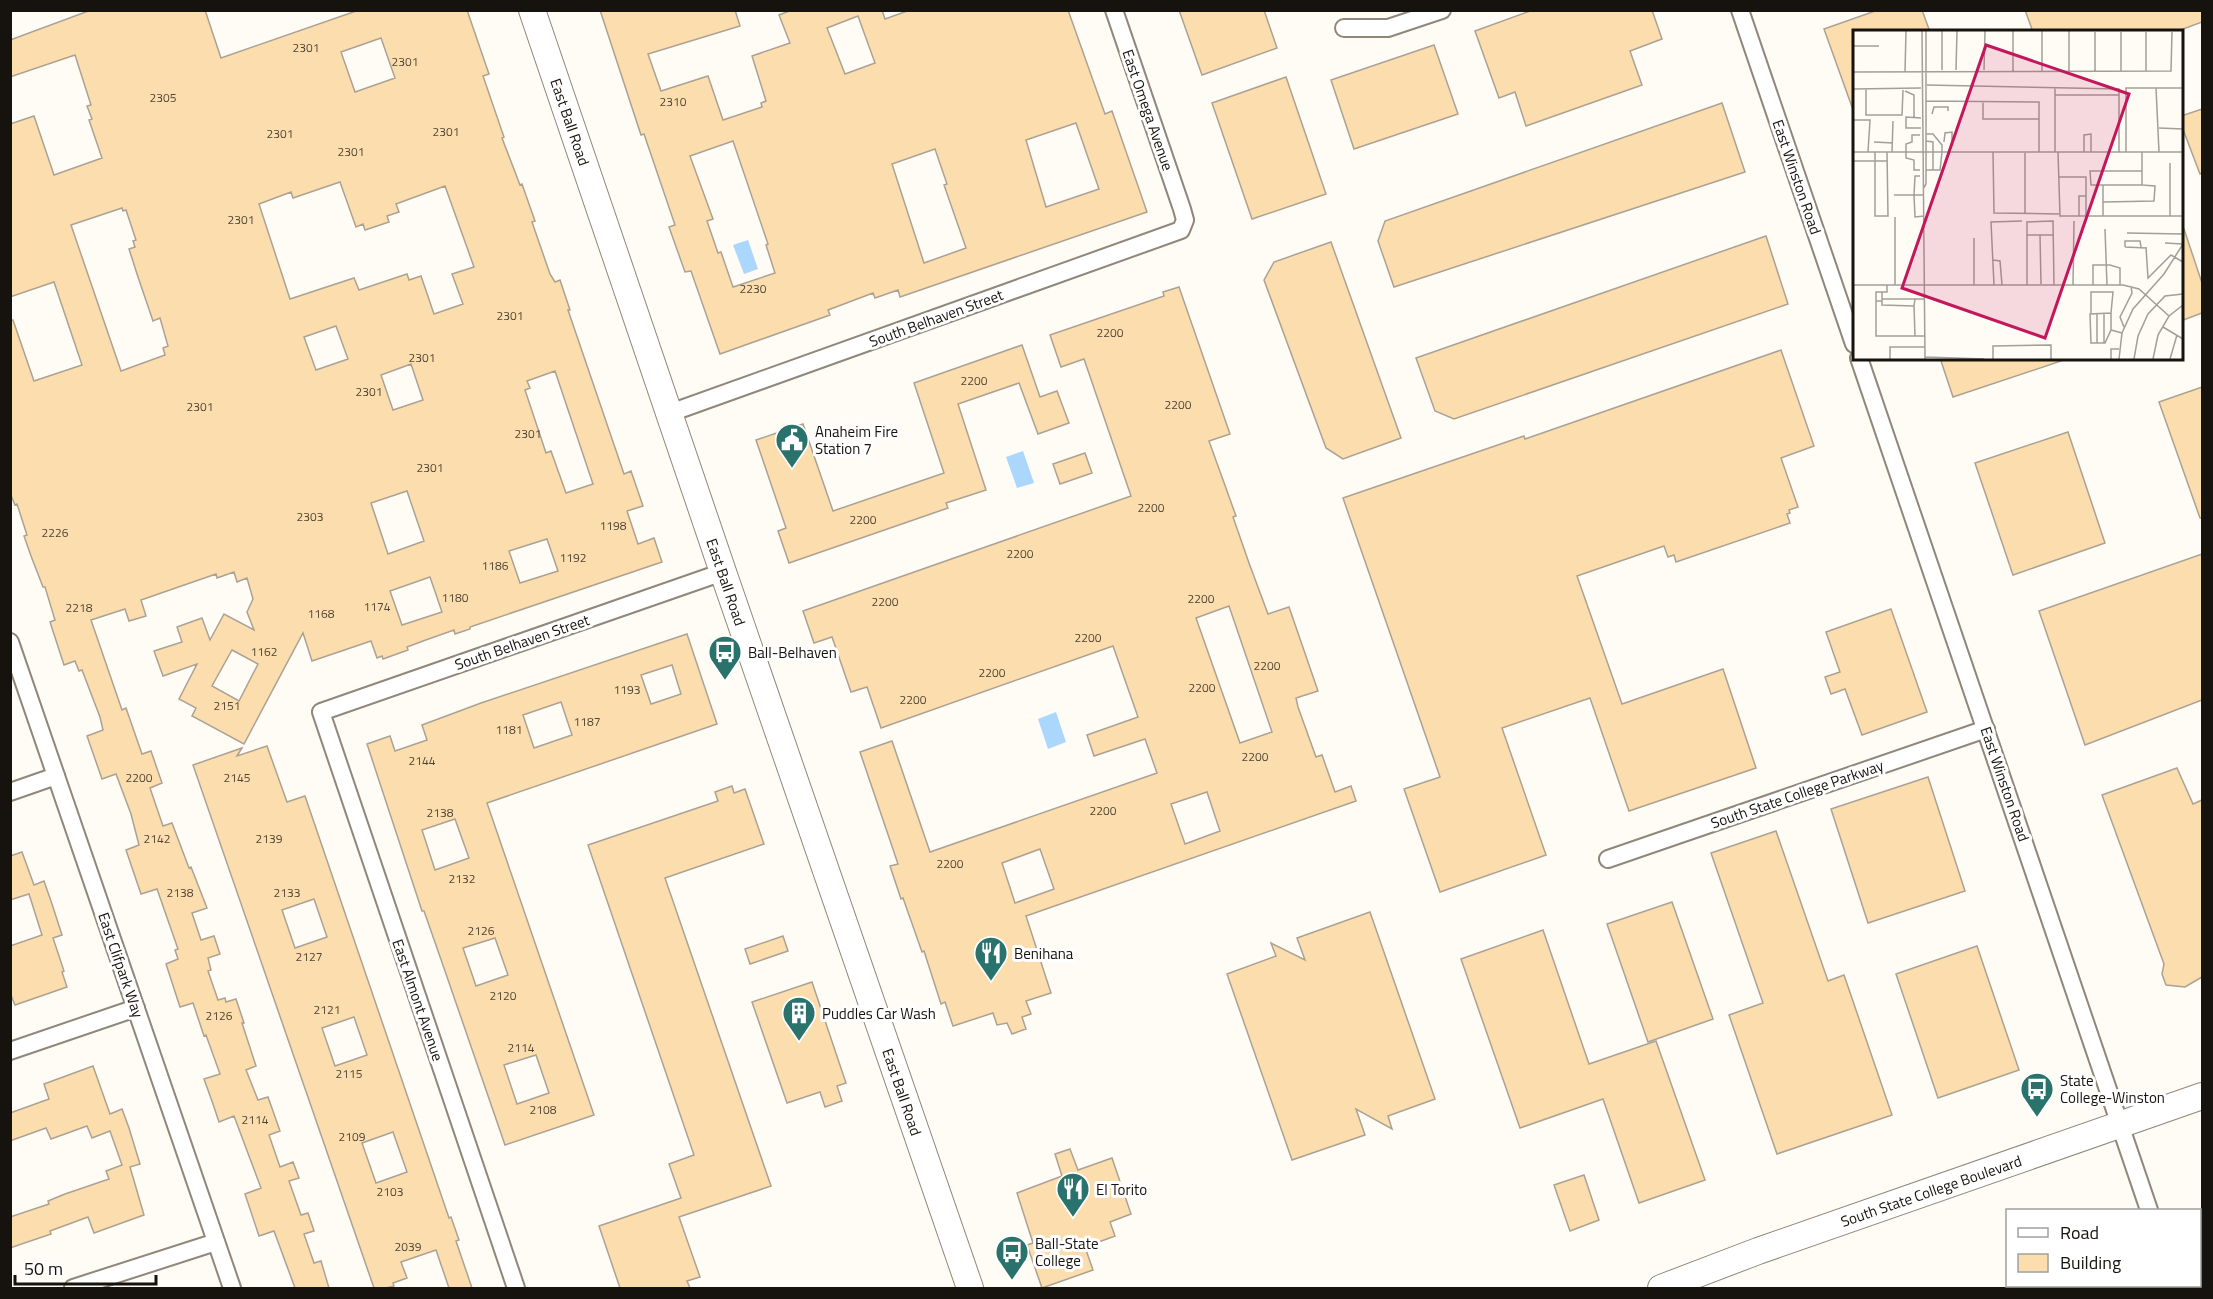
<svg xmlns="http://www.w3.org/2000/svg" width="2213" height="1299" font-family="'Titillium Web',sans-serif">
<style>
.water{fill:#abd7fd}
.building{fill:#fcddad;stroke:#aba294;stroke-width:1.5;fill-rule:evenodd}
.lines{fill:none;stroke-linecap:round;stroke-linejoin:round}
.street-casing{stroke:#90877a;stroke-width:20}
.primary-casing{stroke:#90877a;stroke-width:28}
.street{stroke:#fff;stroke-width:16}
.primary{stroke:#fff;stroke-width:26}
.labels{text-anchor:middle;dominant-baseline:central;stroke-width:6;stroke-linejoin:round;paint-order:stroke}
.number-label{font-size:12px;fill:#504535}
.street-label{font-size:15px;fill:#16120d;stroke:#fff}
.poi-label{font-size:15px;fill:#16120d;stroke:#fff;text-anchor:start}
.inset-road{fill:none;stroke:#a29e98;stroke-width:1.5}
.view{fill:#c2185b;fill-opacity:0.15;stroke:#c2185b;stroke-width:3}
.inset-edge{fill:none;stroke:#16120d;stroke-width:3}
</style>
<rect width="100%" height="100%" fill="#fffbf5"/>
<!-- water -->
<g class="water">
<polygon points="748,240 758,269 744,274 733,245"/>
<polygon points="1023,451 1034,483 1017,488 1006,457"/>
<polygon points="1056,712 1066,742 1048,749 1038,719"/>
</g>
<!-- building -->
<g class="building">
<path d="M91 10H205L221 58 359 10H467L489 74 483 76 504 137 502 138 520 185 522 184 535 221 532 222 550 274 555 282 560 280 570 310H568L624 474 631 471 643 506 627 511 638 544 654 538 662 562 470 627V629L455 634 454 630 423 641 407 647 408 650 383 659 382 656 377 658 371 641 312 661 303 633 244 744 192 716 196 708 179 699 197 664 163 676 154 651 182 642 177 627 202 618 210 640 224 614 254 630 247 612 253 599 247 578 237 582 234 572 217 578 216 574 141 600 146 616 129 621 125 609 91 620 122 710 126 708 142 754 151 751 162 783 150 788 163 826 172 823 189 868 191 867 207 908 192 913 201 940 214 936 220 954 208 958 211 970 208 971 218 1000 225 998 226 1002 236 999 244 1023H242L256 1066 246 1070 258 1100 268 1097 280 1131 269 1135 280 1167 293 1162 299 1178 289 1181 301 1215 308 1213 314 1231 304 1234 314 1263 321 1261 329 1288H295L274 1231 259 1236 245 1194 261 1188 234 1116 219 1122 213 1104 204 1079 220 1074 206 1035 204 1036 193 1003 180 1007 166 964 178 959 175 950 178 949 157 889 141 894 126 850 139 845 131 814 116 774 102 779 87 736 103 730 100 717 82 670 79 671 75 661 64 665 50 622 55 620 45 587H43L31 556 24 536 27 535 17 504 15 505 10 493V320H13L34 381 82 365 54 282 10 297V124L34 116 54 175 102 158 89 120 92 119 87 106 91 105 75 55 10 77V40ZM381 38 395 78 355 92 341 52ZM340 182 356 227 363 224 365 230 389 222 387 216 399 212 396 204 445 186 474 267 452 274 463 304 434 314 421 276 409 280 407 274 359 290 354 278 290 299 259 204 291 192 293 198ZM122 208 123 211 126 210 136 240 133 241 135 247 129 249 138 277 153 321 160 318 168 346 163 348 165 355 121 371 71 225ZM336 326 348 359 316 370 304 337ZM411 364 423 400 393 410 381 375ZM555 371 593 484 566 493 551 451 546 453 525 390 530 388 527 381ZM407 491 424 541 388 554 371 503ZM547 539 558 571 520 583 509 551ZM430 577 442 612 402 625 390 591ZM232 650 258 664 239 701 212 686Z"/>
<path d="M600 10H735L740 26 648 54 661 91 708 76 723 120 762 107 761 103 766 101 752 56 790 43 779 15 792 10H882L885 19 910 10H1068L1105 114 1112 111 1147 212 900 297 898 290 875 298 873 293 828 310 830 315 720 354 691 271 685 272 669 227 675 225 644 134 641 135ZM858 16 875 63 845 74 827 28ZM1076 123 1099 189 1046 207 1026 140ZM733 141 768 244 766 245 775 273 733 287 721 252 718 253 707 221 713 219 690 156ZM935 149 947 184 944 185 966 248 924 263 892 164Z"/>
<polygon points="1179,10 1264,10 1277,48 1202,75"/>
<polygon points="1533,10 1652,10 1662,39 1630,51 1642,85 1526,126 1515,92 1499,98 1475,31"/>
<polygon points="1878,10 1922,10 1930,32 1854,32 1854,106 1852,107 1824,29"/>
<polygon points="2025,10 2202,10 2202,22 2175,32 2033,32"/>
<polygon points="1434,45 1458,114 1354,149 1331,80"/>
<polygon points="1286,77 1326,194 1252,219 1212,103"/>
<polygon points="1722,103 1745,172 1394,287 1378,241 1385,221"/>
<polygon points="2202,109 2202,173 2200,174 2181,124 2181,116"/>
<polygon points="2184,229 2202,283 2202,313 2181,321 2181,230"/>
<polygon points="1766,236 1788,304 1454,419 1435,411 1416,358"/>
<polygon points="1331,242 1401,438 1343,459 1326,448 1264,280 1274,262"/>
<path d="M1179 287 1230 434 1209 441 1236 516 1233 517 1249 563 1268 614 1289 607 1318 691 1296 698 1298 707 1316 757 1322 755 1335 792 1351 786 1356 801 1026 916 1051 993 1026 1001 1031 1014 1022 1017 1026 1029 1012 1034 1007 1023 997 1025 993 1013 953 1026 945 1002 941 1004 924 951 922 952 903 898 901 899 890 866 898 864 860 752 892 741 930 852 1157 773 1145 739 1094 756 1087 735 1138 717 1113 646 881 728 867 687 851 692 832 637 814 643 803 611 1131 496 1084 359 1061 367 1050 335 1164 296 1163 292ZM1229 606 1272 732 1240 743 1196 618ZM1207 792 1220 831 1185 844 1171 804ZM1040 849 1054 889 1015 903 1002 863Z"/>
<polygon points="1022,345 1040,397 1057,391 1069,423 1038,434 1019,383 958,404 986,490 946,503 948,508 789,563 778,531 786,528 756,440 803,424 833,511 944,473 914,383"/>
<polygon points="1781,350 1814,446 1781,458 1798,507 1789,510 1790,513 1787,514 1790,523 1676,562 1674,555 1668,557 1664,546 1577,576 1622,704 1723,669 1756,768 1629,811 1590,698 1502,728 1546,855 1440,892 1404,789 1440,777 1343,498 1524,436 1525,439"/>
<polygon points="1940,358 2061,358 2061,361 1953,397"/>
<polygon points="2202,387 2202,518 2200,518 2159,402"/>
<polygon points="2068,432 2105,543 2013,575 1975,463"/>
<polygon points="1085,453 1092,473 1060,484 1053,464"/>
<polygon points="2202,554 2202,700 2085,745 2039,611"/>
<polygon points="1891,609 1927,712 1862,735 1845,689 1831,694 1825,677 1840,672 1826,632"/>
<path d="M687 634 717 724 487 803 594 1115 505 1145 445 971 424 911H422L367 744 390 736 395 751 427 740 422 725 481 703ZM672 665 681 694 651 704 641 675ZM561 702 572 735 534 748 523 715ZM455 819 469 858 435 870 422 830ZM495 938 508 975 476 986 463 948ZM536 1055 549 1093 517 1104 504 1065Z"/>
<path d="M267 746 287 802 305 796 449 1218 451 1217 459 1240 456 1241 472 1288H449L436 1250 401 1262 407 1278 393 1283 394 1286 386 1288H374L193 765 242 748 237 756ZM314 899 327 937 295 948 282 910ZM354 1017 367 1055 335 1066 322 1028ZM393 1132 407 1172 376 1183 362 1143Z"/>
<polygon points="2177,768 2193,804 2202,800 2202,977 2185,987 2166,985 2162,974 2164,964 2102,795"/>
<polygon points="1928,777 1965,891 1868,923 1831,809"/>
<polygon points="732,786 734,793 745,789 764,844 665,878 771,1186 679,1217 700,1277 687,1281 690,1288 620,1288 599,1226 681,1198 669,1164 694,1155 588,845 718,801 715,792"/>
<polygon points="1776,831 1828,981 1844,975 1892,1115 1777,1154 1729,1015 1763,1003 1711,853"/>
<polygon points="22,852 34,885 44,881 53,907 62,935 53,938 64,971 62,972 67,987 15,1005 10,993 10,946 42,935 29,894 10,900 10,856"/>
<polygon points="1672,902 1713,1019 1648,1042 1607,924"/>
<polygon points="1370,912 1435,1099 1388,1116 1392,1129 1356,1109 1365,1135 1292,1160 1227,974 1276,956 1271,943 1305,960 1297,938"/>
<polygon points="1543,930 1589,1064 1656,1041 1705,1180 1639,1203 1603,1099 1520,1128 1461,959"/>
<polygon points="783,936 788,951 750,964 745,949"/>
<polygon points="1977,946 2019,1070 1938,1098 1896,974"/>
<polygon points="812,982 846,1083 837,1086 842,1101 825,1107 820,1092 787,1103 752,1002"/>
<polygon points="93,1066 110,1114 122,1109 129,1128 140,1164 130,1167 144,1215 94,1233 88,1217 50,1231 51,1234 10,1248 10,1217 49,1204 48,1201 65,1194 109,1179 106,1171 122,1165 110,1131 92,1138 87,1126 51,1139 46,1128 10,1141 10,1113 49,1099 44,1084"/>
<polygon points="1070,1149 1078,1170 1112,1158 1131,1214 1110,1222 1115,1236 1085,1247 1093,1270 1042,1288 1027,1245 1033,1243 1017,1193 1062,1176 1055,1154"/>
<polygon points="1584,1175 1599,1220 1570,1231 1554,1185"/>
</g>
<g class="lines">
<!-- street casing -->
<g class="street-casing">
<g id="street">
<polyline points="1740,10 1854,344"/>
<polyline points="1344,28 1388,28 1442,10"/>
<polyline points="1859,358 2149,1210"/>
<polyline points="670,413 1181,230 1185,220 1182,209 1114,10"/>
<polyline points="10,642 232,1288"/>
<polyline points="10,792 56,776"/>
<polyline points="1608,859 1986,729"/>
<polyline points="10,1051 136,1008"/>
<polyline points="2174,1286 2175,1288"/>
<polyline points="73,1288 216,1242"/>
<polyline points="516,1288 321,712 723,572"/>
</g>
</g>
<!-- primary casing -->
<g class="primary-casing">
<g id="primary">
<polyline points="532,10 723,572 970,1288"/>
<polyline points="1661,1288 1758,1251 2202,1096"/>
</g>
</g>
<!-- street -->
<use href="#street" class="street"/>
<!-- primary -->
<use href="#primary" class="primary"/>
</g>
<!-- icons -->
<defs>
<g id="civic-pin" transform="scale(1.725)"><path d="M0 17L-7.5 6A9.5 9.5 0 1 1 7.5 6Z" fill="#2a726c" stroke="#fff"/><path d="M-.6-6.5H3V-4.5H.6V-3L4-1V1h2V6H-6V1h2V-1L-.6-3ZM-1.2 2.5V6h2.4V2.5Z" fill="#fff"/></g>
<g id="bus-pin" transform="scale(1.725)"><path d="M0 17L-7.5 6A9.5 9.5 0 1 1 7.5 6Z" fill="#2a726c" stroke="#fff"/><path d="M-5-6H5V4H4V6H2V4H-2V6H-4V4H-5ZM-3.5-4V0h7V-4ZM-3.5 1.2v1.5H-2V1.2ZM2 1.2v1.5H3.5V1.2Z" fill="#fff"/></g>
<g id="restaurant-pin" transform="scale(1.725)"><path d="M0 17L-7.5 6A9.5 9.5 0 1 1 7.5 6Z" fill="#2a726c" stroke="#fff"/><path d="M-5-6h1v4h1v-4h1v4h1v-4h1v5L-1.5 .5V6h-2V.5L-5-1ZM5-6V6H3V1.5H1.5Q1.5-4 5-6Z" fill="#fff"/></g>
<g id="building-pin" transform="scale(1.725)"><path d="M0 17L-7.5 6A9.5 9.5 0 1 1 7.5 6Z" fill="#2a726c" stroke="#fff"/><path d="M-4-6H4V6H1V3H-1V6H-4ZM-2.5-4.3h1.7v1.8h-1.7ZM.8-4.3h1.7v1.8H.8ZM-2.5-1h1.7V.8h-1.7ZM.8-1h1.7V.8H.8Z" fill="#fff"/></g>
</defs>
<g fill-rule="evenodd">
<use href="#civic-pin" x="792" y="440"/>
<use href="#bus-pin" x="725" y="652"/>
<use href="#restaurant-pin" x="991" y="953"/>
<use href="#building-pin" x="799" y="1013"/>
<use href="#bus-pin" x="2037" y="1089"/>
<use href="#restaurant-pin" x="1073" y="1189"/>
<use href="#bus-pin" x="1012" y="1252"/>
</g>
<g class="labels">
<!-- number labels -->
<g class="number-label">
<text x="306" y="47">2301</text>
<text x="405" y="61">2301</text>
<text x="163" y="97">2305</text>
<text x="673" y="101">2310</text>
<text x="446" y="131">2301</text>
<text x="280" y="133">2301</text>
<text x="351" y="151">2301</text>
<text x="241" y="219">2301</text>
<text x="753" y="288">2230</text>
<text x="510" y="315">2301</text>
<text x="1110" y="332">2200</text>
<text x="422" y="357">2301</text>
<text x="974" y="380">2200</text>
<text x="369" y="391">2301</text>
<text x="1178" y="404">2200</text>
<text x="200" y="406">2301</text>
<text x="528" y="433">2301</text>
<text x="430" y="467">2301</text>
<text x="1151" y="507">2200</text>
<text x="310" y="516">2303</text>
<text x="863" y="519">2200</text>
<text x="613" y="525">1198</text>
<text x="55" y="532">2226</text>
<text x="1020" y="553">2200</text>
<text x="573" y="557">1192</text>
<text x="495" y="565">1186</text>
<text x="455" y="597">1180</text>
<text x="1201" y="598">2200</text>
<text x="885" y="601">2200</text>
<text x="377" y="606">1174</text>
<text x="79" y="607">2218</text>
<text x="321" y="613">1168</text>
<text x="1088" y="637">2200</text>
<text x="264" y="651">1162</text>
<text x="1267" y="665">2200</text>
<text x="992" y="672">2200</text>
<text x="1202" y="687">2200</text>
<text x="627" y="689">1193</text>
<text x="913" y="699">2200</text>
<text x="227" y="705">2151</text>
<text x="587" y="721">1187</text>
<text x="509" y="729">1181</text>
<text x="1255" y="756">2200</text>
<text x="422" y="760">2144</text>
<text x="139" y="777">2200</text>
<text x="237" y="777">2145</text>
<text x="1103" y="810">2200</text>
<text x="440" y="812">2138</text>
<text x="157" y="838">2142</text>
<text x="269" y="838">2139</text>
<text x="950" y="863">2200</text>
<text x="462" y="878">2132</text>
<text x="180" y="892">2138</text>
<text x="287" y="892">2133</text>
<text x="481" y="930">2126</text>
<text x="309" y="956">2127</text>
<text x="503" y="995">2120</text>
<text x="327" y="1009">2121</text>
<text x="219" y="1015">2126</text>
<text x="521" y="1047">2114</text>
<text x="349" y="1073">2115</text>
<text x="543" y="1109">2108</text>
<text x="255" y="1119">2114</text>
<text x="352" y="1136">2109</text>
<text x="390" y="1191">2103</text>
<text x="408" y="1246">2039</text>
</g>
<!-- street labels -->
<g class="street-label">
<text transform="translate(1148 110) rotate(71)">East Omega Avenue</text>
<text transform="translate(570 122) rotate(71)">East Ball Road</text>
<text transform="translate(1797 177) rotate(71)">East Winston Road</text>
<text transform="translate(936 318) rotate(-20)">South Belhaven Street</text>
<text transform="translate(726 582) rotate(71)">East Ball Road</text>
<text transform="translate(522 642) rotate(-19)">South Belhaven Street</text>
<text transform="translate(2005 784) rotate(71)">East Winston Road</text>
<text transform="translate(1797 794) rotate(-19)">South State College Parkway</text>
<text transform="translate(121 965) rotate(71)">East Clifpark Way</text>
<text transform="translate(418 1000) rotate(71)">East Almont Avenue</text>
<text transform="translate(902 1092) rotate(71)">East Ball Road</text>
<text transform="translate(1931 1191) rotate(-19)">South State College Boulevard</text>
</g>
<!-- poi labels -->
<g class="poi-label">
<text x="815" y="431">Anaheim Fire<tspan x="815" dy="17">Station 7</tspan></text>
<text x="748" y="652">Ball-Belhaven</text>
<text x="1014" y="953">Benihana</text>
<text x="822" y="1013">Puddles Car Wash</text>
<text x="2060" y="1080">State<tspan x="2060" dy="17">College-Winston</tspan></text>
<text x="1096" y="1189">El Torito</text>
<text x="1035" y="1243">Ball-State<tspan x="1035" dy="17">College</tspan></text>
</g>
</g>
<!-- overview -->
<g transform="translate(1853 30)">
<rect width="330" height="330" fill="#fffbf5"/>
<path class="inset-road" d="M69 1 72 329M160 1V41M189 1V41M216 1V41M242 2V41M0 16H26M89 40V1M103 40 104 1M131 40 132 1M268 41V2M293 41V2M0 42 318 41 319 2M52 42 53 1M74 55 266 59V122M303 58 306 122M0 59 68 58M13 59V85H49L50 60M52 61 61 65V87M202 65H266M73 71 186 72V122M130 72V89H186M79 84 81 77H95V81M0 90H17L15 122M68 98H53V87L68 88M306 98 330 99M73 104H80L89 115V122L87 140H73M73 111 80 112V140M21 112 40 113M91 112 92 103 99 102V113M0 122H330M22 122V186H35L34 122M39 122 40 91M140 122 141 183 206 184M202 122V58M205 122 207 186H330M231 122V105L238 104V122M273 122V58H330M172 123V184M0 131H34M317 133V186M67 140H61V130L53 128V114L59 112V105H67M67 146H62L61 165H70M206 147H233V186M250 155H238L237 141H289M70 159 73 154V1M41 165H61L62 187 71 186M250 172 301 171 302 156 289 155M226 186V166H233M250 186V155H289V122M0 188V122M252 199 254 255M274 203 330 204M174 205H200M187 205 188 254M121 208V255M312 213 330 214M272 217V211H287L288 217M272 217 293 218M293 217 295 248 318 225 330 232M140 230 147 231 149 255M0 255H270L286 259 316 286M34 255V262H29V275L61 276 62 269H72M42 255V187M141 255 138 192 169 191M174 255V192L200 191 201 255M220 255 221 191M240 255V235H257L267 238V255M29 269H62M23 271V306H72M29 271H23V262H29M61 276 62 306M238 283V262H260L258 283M271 297 267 287 279 263 278 256M310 297 330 309M258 300V283L237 284 238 313H252L258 300 269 303M244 313V283M251 313V283M72 327 131 329M37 329V317H72M140 329V316L198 315V329M258 329V319H266M266 329 269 303 280 279 311 244 330 214M281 329 285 306 295 284 312 266 330 264M300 329 305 305 316 286 330 275M317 329 324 305"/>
<path class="view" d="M133 15 276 64 192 308 49 258Z"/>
<rect width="330" height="330" class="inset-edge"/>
</g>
<!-- border -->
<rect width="2213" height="1299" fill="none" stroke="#16120d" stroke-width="24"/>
<!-- legend -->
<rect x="2006" y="1209" width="195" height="78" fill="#ffffff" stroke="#a2a09e" stroke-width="1.5"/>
<rect x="2018" y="1228" width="30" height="9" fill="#ffffff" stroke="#a2a09e" stroke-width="1.5"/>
<text x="2060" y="1239" font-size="18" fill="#16120d">Road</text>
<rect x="2018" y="1254" width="30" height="18" fill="#fcddad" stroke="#a2a09e" stroke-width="1.5"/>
<text x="2060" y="1269" font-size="18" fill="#16120d">Building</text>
<!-- scale -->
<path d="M15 1275v9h141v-9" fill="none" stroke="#16120d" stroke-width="3"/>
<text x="24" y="1275" font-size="18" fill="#16120d" stroke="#ffffff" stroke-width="4.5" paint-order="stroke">50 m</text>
</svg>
